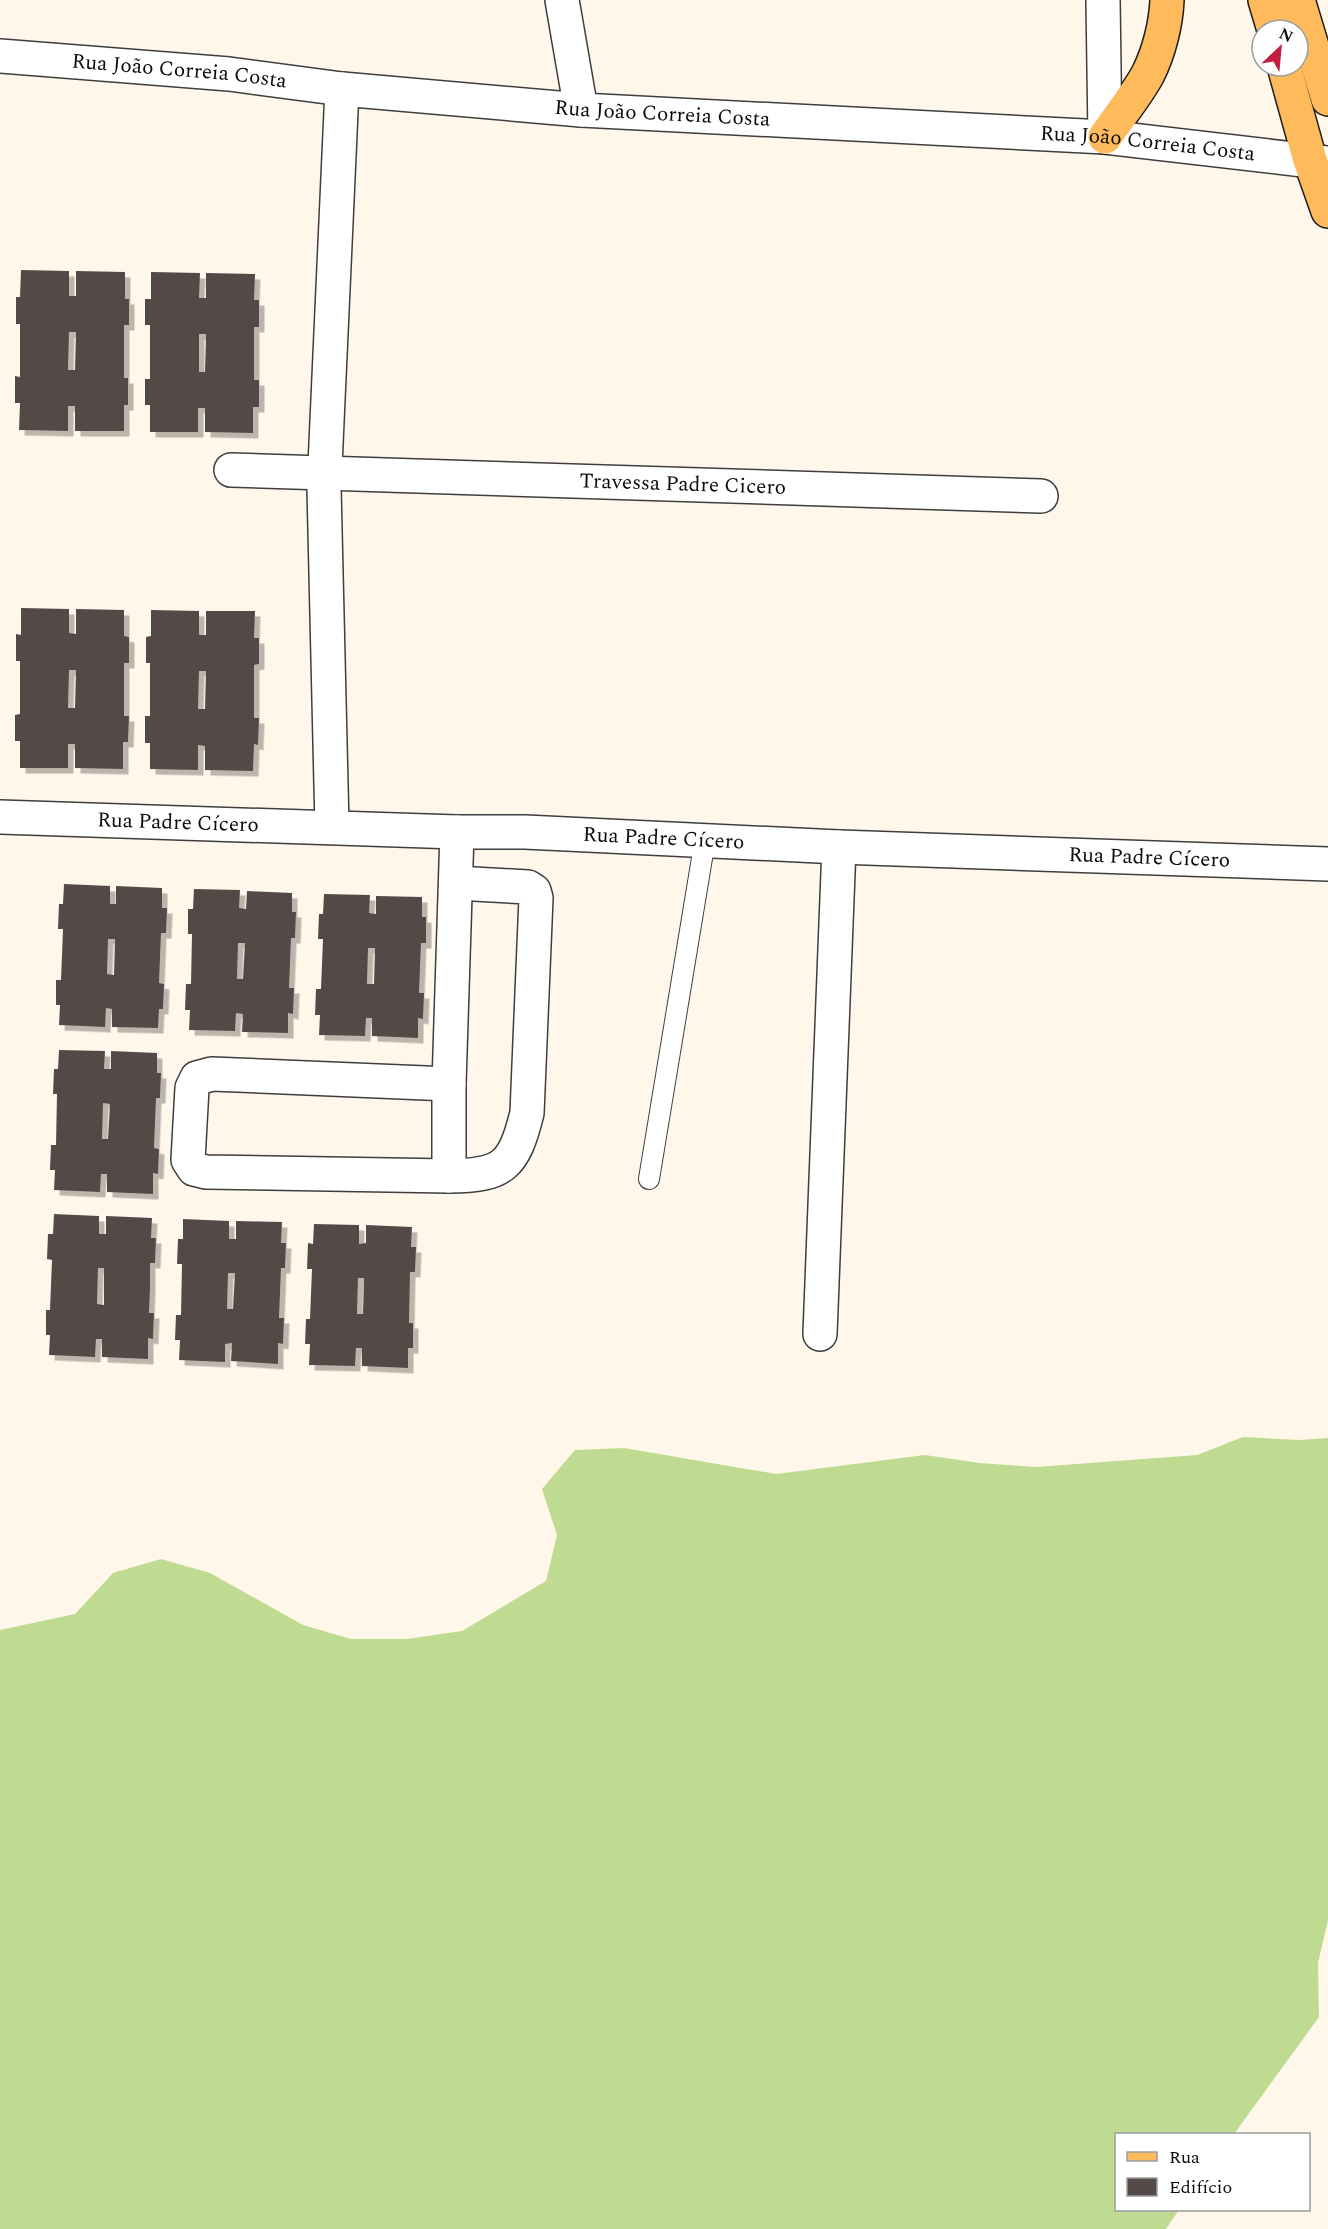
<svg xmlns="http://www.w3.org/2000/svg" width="1328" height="2229" font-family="Spectral,serif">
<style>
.forest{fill:#bfdb91}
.building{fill:#544a47;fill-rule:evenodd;filter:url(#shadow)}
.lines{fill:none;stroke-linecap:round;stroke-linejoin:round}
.service-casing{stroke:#3e3e3e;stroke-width:22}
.minor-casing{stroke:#3e3e3e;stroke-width:36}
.tertiary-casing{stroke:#3e3e3e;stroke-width:36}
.primary-casing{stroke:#1c1c1c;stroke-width:36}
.service{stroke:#fff;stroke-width:20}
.minor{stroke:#fff;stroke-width:33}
.tertiary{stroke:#fff;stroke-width:33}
.primary{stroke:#feba5b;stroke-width:33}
.labels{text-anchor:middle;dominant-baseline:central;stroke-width:6;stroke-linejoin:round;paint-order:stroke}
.street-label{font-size:21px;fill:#0b0b0b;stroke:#fff}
</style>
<defs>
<filter id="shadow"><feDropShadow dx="5.5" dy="5.5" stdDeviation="0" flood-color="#0004"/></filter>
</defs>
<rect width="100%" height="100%" fill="#fff7ea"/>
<!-- forest -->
<polygon class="forest" points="1243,1437 1299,1440 1328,1438 1328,1920 1318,1963 1319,2017 1234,2134 1116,2134 1116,2210 1179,2210 1166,2229 0,2229 0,1630 75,1614 113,1573 161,1559 210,1573 303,1625 351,1639 407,1639 462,1631 546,1581 557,1535 542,1489 575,1450 624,1448 776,1474 925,1455 980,1463 1036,1467 1197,1455"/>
<!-- building -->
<g class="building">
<path d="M21 270 69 271V296H76V271L125 272V299H129V325H124V378H128V405H124V431H75V406H68V431L19 430 20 403H15V376L20 377V324H16V297H20ZM69 332H76L75 370H68Z"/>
<path d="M151 272 200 273 199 298H206V273L255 274 254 300H259V327H254V380H259V407H253V433L205 432V408H198V432H150V405H145V379H150V325H145V299H151ZM199 334H206L205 372H199Z"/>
<path d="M21 608 69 609V633L76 634V609L124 610V636L129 637V663H124V716H129L128 742H123V769L75 768V744H68V768H20V741H15V715L20 714V661H16V634L21 635ZM69 670H76L75 708H68Z"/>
<path d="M151 610 199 611V635H206V611H255L254 638H259V664L254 665V718H259L258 745 254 744 253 771 205 770V746L198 745V770L150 769V743H145V716H150V663H146V637L151 636ZM199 671H206L205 709H198Z"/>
<path d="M64 884 110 886V904H116V886L162 888V908H167L166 933H161L159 983 164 984 163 1009H159L158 1028 112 1027V1009L106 1008 105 1027 59 1025 60 1005H56V980H61L63 929H58L59 904H63ZM108 939H115L114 975 107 974Z"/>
<path d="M194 889 240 890 239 908 246 909 247 891 292 893V912H296L295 938H291L289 988H294L293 1014 288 1013V1033L242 1032 243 1014 236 1013 235 1031 189 1030 190 1010H185L186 984H191L192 934H188V909H193ZM238 943H245L243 979H237Z"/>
<path d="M324 894 370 895 369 913 376 914V896L422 897V917H426V943H421L419 993H424L423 1019 418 1018V1038L372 1036V1018H366L365 1036 319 1035 320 1015H315L316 989H321L323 939H318L319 914H323ZM368 948H375L374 984H367Z"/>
<path d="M59 1050 105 1051 104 1069H111V1051L157 1053V1073H161L160 1098H156L154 1148 159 1149 158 1174 153 1173V1194L107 1192V1174H101L100 1192 54 1190 55 1170H50L51 1145H56L57 1094H53L54 1069H58ZM103 1103 110 1104 108 1139H102Z"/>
<path d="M54 1214 99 1216V1234H106V1216L152 1218 151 1238H156L155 1263H150V1288L149 1313H154L153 1339 148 1338V1359L102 1357V1339H96L95 1357 49 1355 50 1335H46V1310H50L52 1260 47 1259 48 1234H53ZM98 1268H104V1305L97 1304Z"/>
<path d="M183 1219 229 1221V1239H236V1221L282 1222 281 1243H286L285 1268H281L279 1318H284L283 1344 278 1343V1364L231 1361 232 1343 225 1344V1362L179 1360 180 1340H175L176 1315H181L182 1264H177L178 1239H183ZM228 1273H235L233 1309H227Z"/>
<path d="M314 1224 359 1225V1244L366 1243V1225L412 1227 411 1247H416L415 1272H410L409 1323H413V1348H408V1368L362 1366V1348H356L355 1366 309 1365 310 1344H305L306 1319H310L312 1269H307L308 1243 313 1244ZM358 1278H364L363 1314H357Z"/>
</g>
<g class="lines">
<!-- service casing -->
<g class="service-casing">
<polyline id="service" points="649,1179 705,840"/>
</g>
<!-- minor casing -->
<g class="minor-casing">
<g id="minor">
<polyline points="562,0 581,110"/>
<polyline points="1103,0 1105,137"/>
<path id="s1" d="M0 56 229 74 342 89"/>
<path id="s2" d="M231 470 1041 496"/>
<path d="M449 1084 212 1074 197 1078 192 1088 188 1160 194 1169 206 1172 449 1176C504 1176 514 1165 527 1113L536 898 534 891 528 887 456 883"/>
<polyline points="449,1176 449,1084 457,832"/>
<polyline points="820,1334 839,847"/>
</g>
</g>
<!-- tertiary casing -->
<g class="tertiary-casing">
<g id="tertiary">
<path id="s3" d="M0 817 457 832H525L839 847 1328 864"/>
<path id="s4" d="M332 827 324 488 342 89 581 110 1105 137 1328 163"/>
</g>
</g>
<!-- primary casing -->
<g class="primary-casing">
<g id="primary">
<polyline points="1265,0 1274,30"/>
<polyline points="1298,0 1328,99"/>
<polyline points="1284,66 1310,160 1328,211"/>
<path d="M1105 137C1119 116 1136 96 1148 74 1159 52 1166 24 1167 0"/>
</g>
</g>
<!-- service -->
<use href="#service" class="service"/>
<!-- minor -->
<use href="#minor" class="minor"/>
<!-- tertiary -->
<use href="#tertiary" class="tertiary"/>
<!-- primary -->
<use href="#primary" class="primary"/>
</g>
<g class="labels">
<!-- street labels -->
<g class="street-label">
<text stroke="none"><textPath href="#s1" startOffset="180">Rua João Correia Costa</textPath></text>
<text stroke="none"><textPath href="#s4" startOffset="1060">Rua João Correia Costa</textPath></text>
<text stroke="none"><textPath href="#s4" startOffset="1546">Rua João Correia Costa</textPath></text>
<text stroke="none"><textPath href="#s2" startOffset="452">Travessa Padre Cicero</textPath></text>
<text stroke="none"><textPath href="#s3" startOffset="178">Rua Padre Cícero</textPath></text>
<text stroke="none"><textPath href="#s3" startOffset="664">Rua Padre Cícero</textPath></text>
<text stroke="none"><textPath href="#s3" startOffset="1150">Rua Padre Cícero</textPath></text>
</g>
</g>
<!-- legend -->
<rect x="1115" y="2133" width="195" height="78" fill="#ffffff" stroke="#9d9d9d" stroke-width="1.5"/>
<rect x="1127" y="2152" width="30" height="9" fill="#feba5b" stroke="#9d9d9d" stroke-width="1.5"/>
<text x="1169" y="2163" font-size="18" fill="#0b0b0b">Rua</text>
<rect x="1127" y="2178" width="30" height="18" fill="#544a47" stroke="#9d9d9d" stroke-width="1.5"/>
<text x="1169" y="2193" font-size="18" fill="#0b0b0b">Edifício</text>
<!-- north arrow -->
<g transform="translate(1280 48) rotate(26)"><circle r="28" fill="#ffffff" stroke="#9d9d9d" stroke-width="1.5"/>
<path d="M0-4.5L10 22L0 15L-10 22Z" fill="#c01f42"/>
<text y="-9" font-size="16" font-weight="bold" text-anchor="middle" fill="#0b0b0b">N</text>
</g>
</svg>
